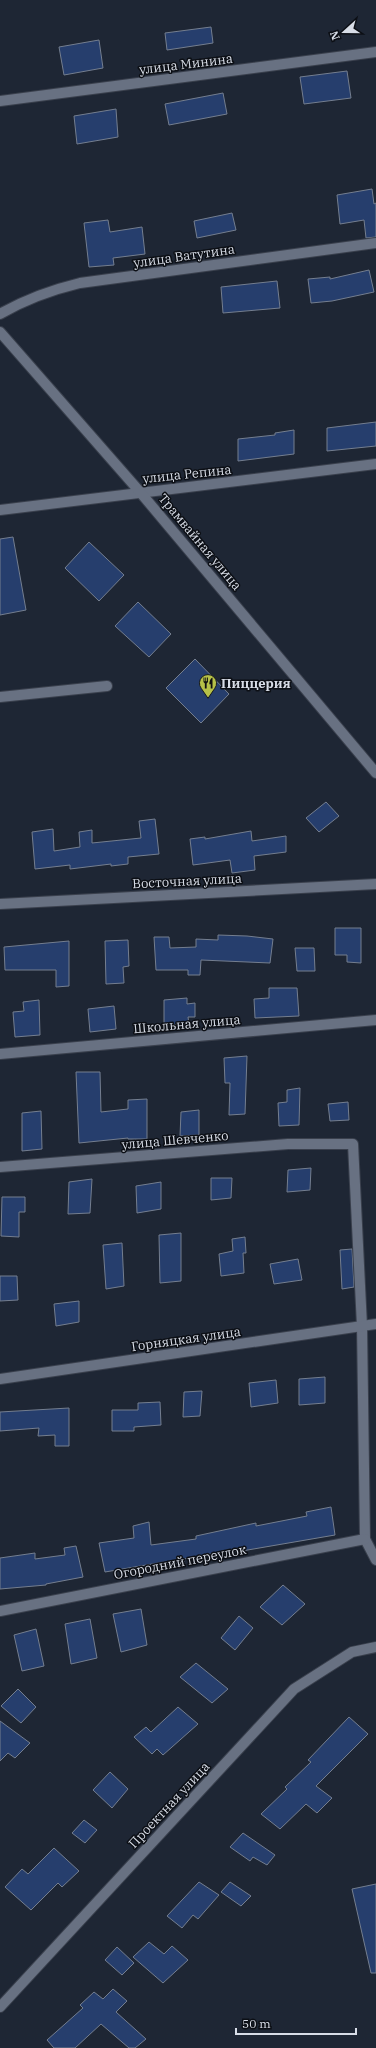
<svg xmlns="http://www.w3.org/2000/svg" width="376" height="2048" font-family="'IBM Plex Serif',serif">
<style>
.building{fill:#263e6d;stroke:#747e8f}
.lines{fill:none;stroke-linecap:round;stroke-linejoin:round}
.minor-casing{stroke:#3a404d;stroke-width:12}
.tertiary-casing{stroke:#3a404d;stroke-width:12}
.minor{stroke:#687182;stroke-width:10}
.tertiary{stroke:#687182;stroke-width:10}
.labels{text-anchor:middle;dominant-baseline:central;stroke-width:3;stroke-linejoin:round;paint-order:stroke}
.street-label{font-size:13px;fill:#d8dde7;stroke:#0c0f15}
.poi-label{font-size:13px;font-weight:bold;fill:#d8dde7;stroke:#0c0f15;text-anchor:start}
</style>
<rect width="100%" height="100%" fill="#1e2634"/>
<!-- building -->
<g class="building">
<polygon points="211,27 213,43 167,50 165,33"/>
<polygon points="99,40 103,68 64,75 59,47"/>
<polygon points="347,71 351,98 304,104 300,77"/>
<polygon points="223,93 227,114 169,125 165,104"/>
<polygon points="116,109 118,137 77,144 74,116"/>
<polygon points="372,189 374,204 376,203 376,237 366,238 364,220 340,224 337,195"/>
<polygon points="232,213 236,230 197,238 194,221"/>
<polygon points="108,220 110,232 142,227 145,254 113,258 114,265 89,267 84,223"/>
<polygon points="369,270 374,292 332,301 311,303 308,279 330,277 330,279"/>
<polygon points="277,281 280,308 223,313 221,287"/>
<polygon points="376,422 376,446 327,451 327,428"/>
<polygon points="294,430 294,454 238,461 238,439 275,435 275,433"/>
<polygon points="13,537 26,610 0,615 0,539"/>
<polygon points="89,542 124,575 99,601 65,568"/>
<polygon points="138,602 171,634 149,657 115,626"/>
<polygon points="195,659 229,694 201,723 166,688"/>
<polygon points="326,802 339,816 319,832 306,818"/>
<polygon points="155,819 159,854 128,857 128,864 111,866 111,864 70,869 70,865 35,869 32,832 53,829 54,851 80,847 79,832 92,830 92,843 141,838 139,821"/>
<polygon points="251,831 252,841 286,836 286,852 254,856 255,870 232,873 230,860 193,865 190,839 205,837 205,839"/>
<polygon points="335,928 361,928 361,963 347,962 347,955 335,955"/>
<polygon points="218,935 247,936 273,939 270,963 201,960 200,975 188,975 188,970 156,970 154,937 169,937 170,948 196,947 196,939 218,940"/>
<polygon points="128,940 129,966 123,967 124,983 106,984 105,941"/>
<polygon points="69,941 69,986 56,987 56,970 5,970 4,947"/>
<polygon points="295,948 314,948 315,971 297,971"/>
<polygon points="269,988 297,988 299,1016 255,1018 254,999 269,998"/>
<polygon points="187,998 187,1004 195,1003 195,1017 188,1017 189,1024 164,1025 164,1000"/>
<polygon points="39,1000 40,1035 15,1037 13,1012 24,1011 23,1002"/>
<polygon points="114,1006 116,1029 90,1032 88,1009"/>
<polygon points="247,1056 245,1114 229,1115 230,1083 225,1083 224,1058"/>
<polygon points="76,1072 100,1072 101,1112 128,1109 128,1100 147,1099 147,1139 128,1139 128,1138 79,1143"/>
<polygon points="300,1088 299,1125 279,1126 278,1103 287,1102 287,1090"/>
<polygon points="348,1102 349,1120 330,1121 328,1104"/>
<polygon points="199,1110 199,1135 180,1136 181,1112"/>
<polygon points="41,1111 42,1149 22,1151 22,1113"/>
<polygon points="311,1168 310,1190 287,1192 288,1170"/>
<polygon points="211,1178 232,1178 231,1198 211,1200"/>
<polygon points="92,1179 90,1213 68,1214 69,1182"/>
<polygon points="161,1182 161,1209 137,1213 136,1186"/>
<polygon points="2,1197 25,1197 25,1212 19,1212 19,1237 1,1236"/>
<polygon points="181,1233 181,1281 160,1283 159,1235"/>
<polygon points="245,1237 246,1253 243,1253 244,1273 221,1276 219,1254 233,1251 232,1239"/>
<polygon points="122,1243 124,1286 106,1289 103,1245"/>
<polygon points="352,1249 354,1287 342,1289 340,1250"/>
<polygon points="298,1259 302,1280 274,1284 270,1264"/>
<polygon points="0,1276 17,1276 18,1300 0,1301"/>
<polygon points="79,1301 79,1322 56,1326 54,1304"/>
<polygon points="325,1377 325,1403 299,1405 299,1379"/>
<polygon points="276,1380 278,1403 251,1407 249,1383"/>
<polygon points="202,1391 200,1416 183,1417 184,1392"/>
<polygon points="160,1402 161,1425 134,1427 134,1431 112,1431 112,1410 138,1410 138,1403"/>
<polygon points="69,1408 69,1446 55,1446 55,1435 38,1436 39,1428 0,1431 0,1412"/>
<polygon points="331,1507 335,1535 236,1552 236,1549 184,1559 184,1562 164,1565 164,1562 105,1572 99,1543 134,1538 133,1526 149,1522 151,1545 196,1539 196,1536 256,1523 256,1526 307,1516 306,1512"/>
<polygon points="76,1546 83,1577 46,1584 46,1585 0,1589 0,1558 35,1553 35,1559 65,1555 64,1548"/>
<polygon points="283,1585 305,1604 282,1625 260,1607"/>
<polygon points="141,1609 147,1645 121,1652 113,1614"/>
<polygon points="239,1616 253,1628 235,1650 221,1638"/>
<polygon points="90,1619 97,1658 71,1664 65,1624"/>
<polygon points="36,1629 44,1666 22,1671 14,1635"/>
<polygon points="196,1663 228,1689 212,1703 180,1677"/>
<polygon points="18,1689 36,1707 21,1723 1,1706"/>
<polygon points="178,1707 198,1724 163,1755 157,1749 152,1754 134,1737 146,1727 151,1732"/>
<polygon points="349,1717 368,1734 316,1786 332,1798 317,1813 306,1804 280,1829 261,1814 287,1789 285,1787 311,1762 308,1760"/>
<polygon points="0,1721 30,1743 15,1758 8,1753 0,1761"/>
<polygon points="110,1772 128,1789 112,1808 93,1790"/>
<polygon points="84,1820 97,1830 85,1843 72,1833"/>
<polygon points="243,1833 275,1855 267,1865 253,1857 250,1861 230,1847"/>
<polygon points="54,1848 79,1871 62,1887 58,1883 31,1910 5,1887 22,1869 28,1874"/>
<polygon points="199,1882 219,1895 198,1919 193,1915 182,1928 167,1916"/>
<polygon points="230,1882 251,1896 241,1906 221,1892"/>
<polygon points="376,1884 376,1973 371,1973 352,1889"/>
<polygon points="149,1942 164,1954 172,1946 188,1960 163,1983 133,1957"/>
<polygon points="117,1947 134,1963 122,1975 105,1960"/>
<polygon points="113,1989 127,2001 116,2012 146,2039 135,2048 129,2048 101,2024 75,2048 54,2048 47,2040 83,2008 80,2005 94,1992 103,1999"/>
</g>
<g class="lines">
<!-- minor casing -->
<g class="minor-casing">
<g id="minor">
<polyline points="0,101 376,52"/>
<path d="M0 314C26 299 51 290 80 283L376 243"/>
<polyline points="0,510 376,464"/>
<polyline points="0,697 107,686"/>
<polyline points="0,904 376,884"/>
<polyline points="0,1054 376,1020"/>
<polyline points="0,1167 288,1144 353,1144 362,1326 365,1539 376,1560"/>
<polyline points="0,1379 376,1324"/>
<polyline points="0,1611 365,1539"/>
<polyline points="0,2007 294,1689 352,1652 376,1647"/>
</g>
</g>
<!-- tertiary casing -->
<g class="tertiary-casing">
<polyline id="tertiary" points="0,332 140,492 376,773"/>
</g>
<!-- minor -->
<use href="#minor" class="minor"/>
<!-- tertiary -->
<use href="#tertiary" class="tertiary"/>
</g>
<!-- icons -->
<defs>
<g id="restaurant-pin" transform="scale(0.9)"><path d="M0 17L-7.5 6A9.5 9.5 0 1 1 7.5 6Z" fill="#b6c148" stroke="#0c0f15"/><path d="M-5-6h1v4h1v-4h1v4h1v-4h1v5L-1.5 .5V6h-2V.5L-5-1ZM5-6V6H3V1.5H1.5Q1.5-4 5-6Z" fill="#111"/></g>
</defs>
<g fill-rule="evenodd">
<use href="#restaurant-pin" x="208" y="683"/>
</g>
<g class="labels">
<!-- street labels -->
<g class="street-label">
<text transform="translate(186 64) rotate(-7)">улица Минина</text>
<text transform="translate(184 256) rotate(-8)">улица Ватутина</text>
<text transform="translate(187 474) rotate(-6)">улица Репина</text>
<text transform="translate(200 542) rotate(50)">Трамвайная улица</text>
<text transform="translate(187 881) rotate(-3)">Восточная улица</text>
<text transform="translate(187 1024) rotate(-5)">Школьная улица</text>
<text transform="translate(175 1140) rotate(-5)">улица Шевченко</text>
<text transform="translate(186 1339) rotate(-8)">Горняцкая улица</text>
<text transform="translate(180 1562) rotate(-11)">Огородний переулок</text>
<text transform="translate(169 1805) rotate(-47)">Проектная улица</text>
</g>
<!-- poi labels -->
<g class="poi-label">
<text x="221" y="683">Пиццерия</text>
</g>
</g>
<!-- north arrow -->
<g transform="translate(344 32) rotate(249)" stroke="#0c0f15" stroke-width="3" paint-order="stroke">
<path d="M0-3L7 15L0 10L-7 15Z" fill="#d8dde7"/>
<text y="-6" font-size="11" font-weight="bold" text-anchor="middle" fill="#d8dde7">N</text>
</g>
<!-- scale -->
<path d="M236 2028v6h120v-6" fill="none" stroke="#d8dde7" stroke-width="2"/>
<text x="242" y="2028" font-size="12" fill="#d8dde7" stroke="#0c0f15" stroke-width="3" paint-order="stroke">50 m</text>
</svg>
